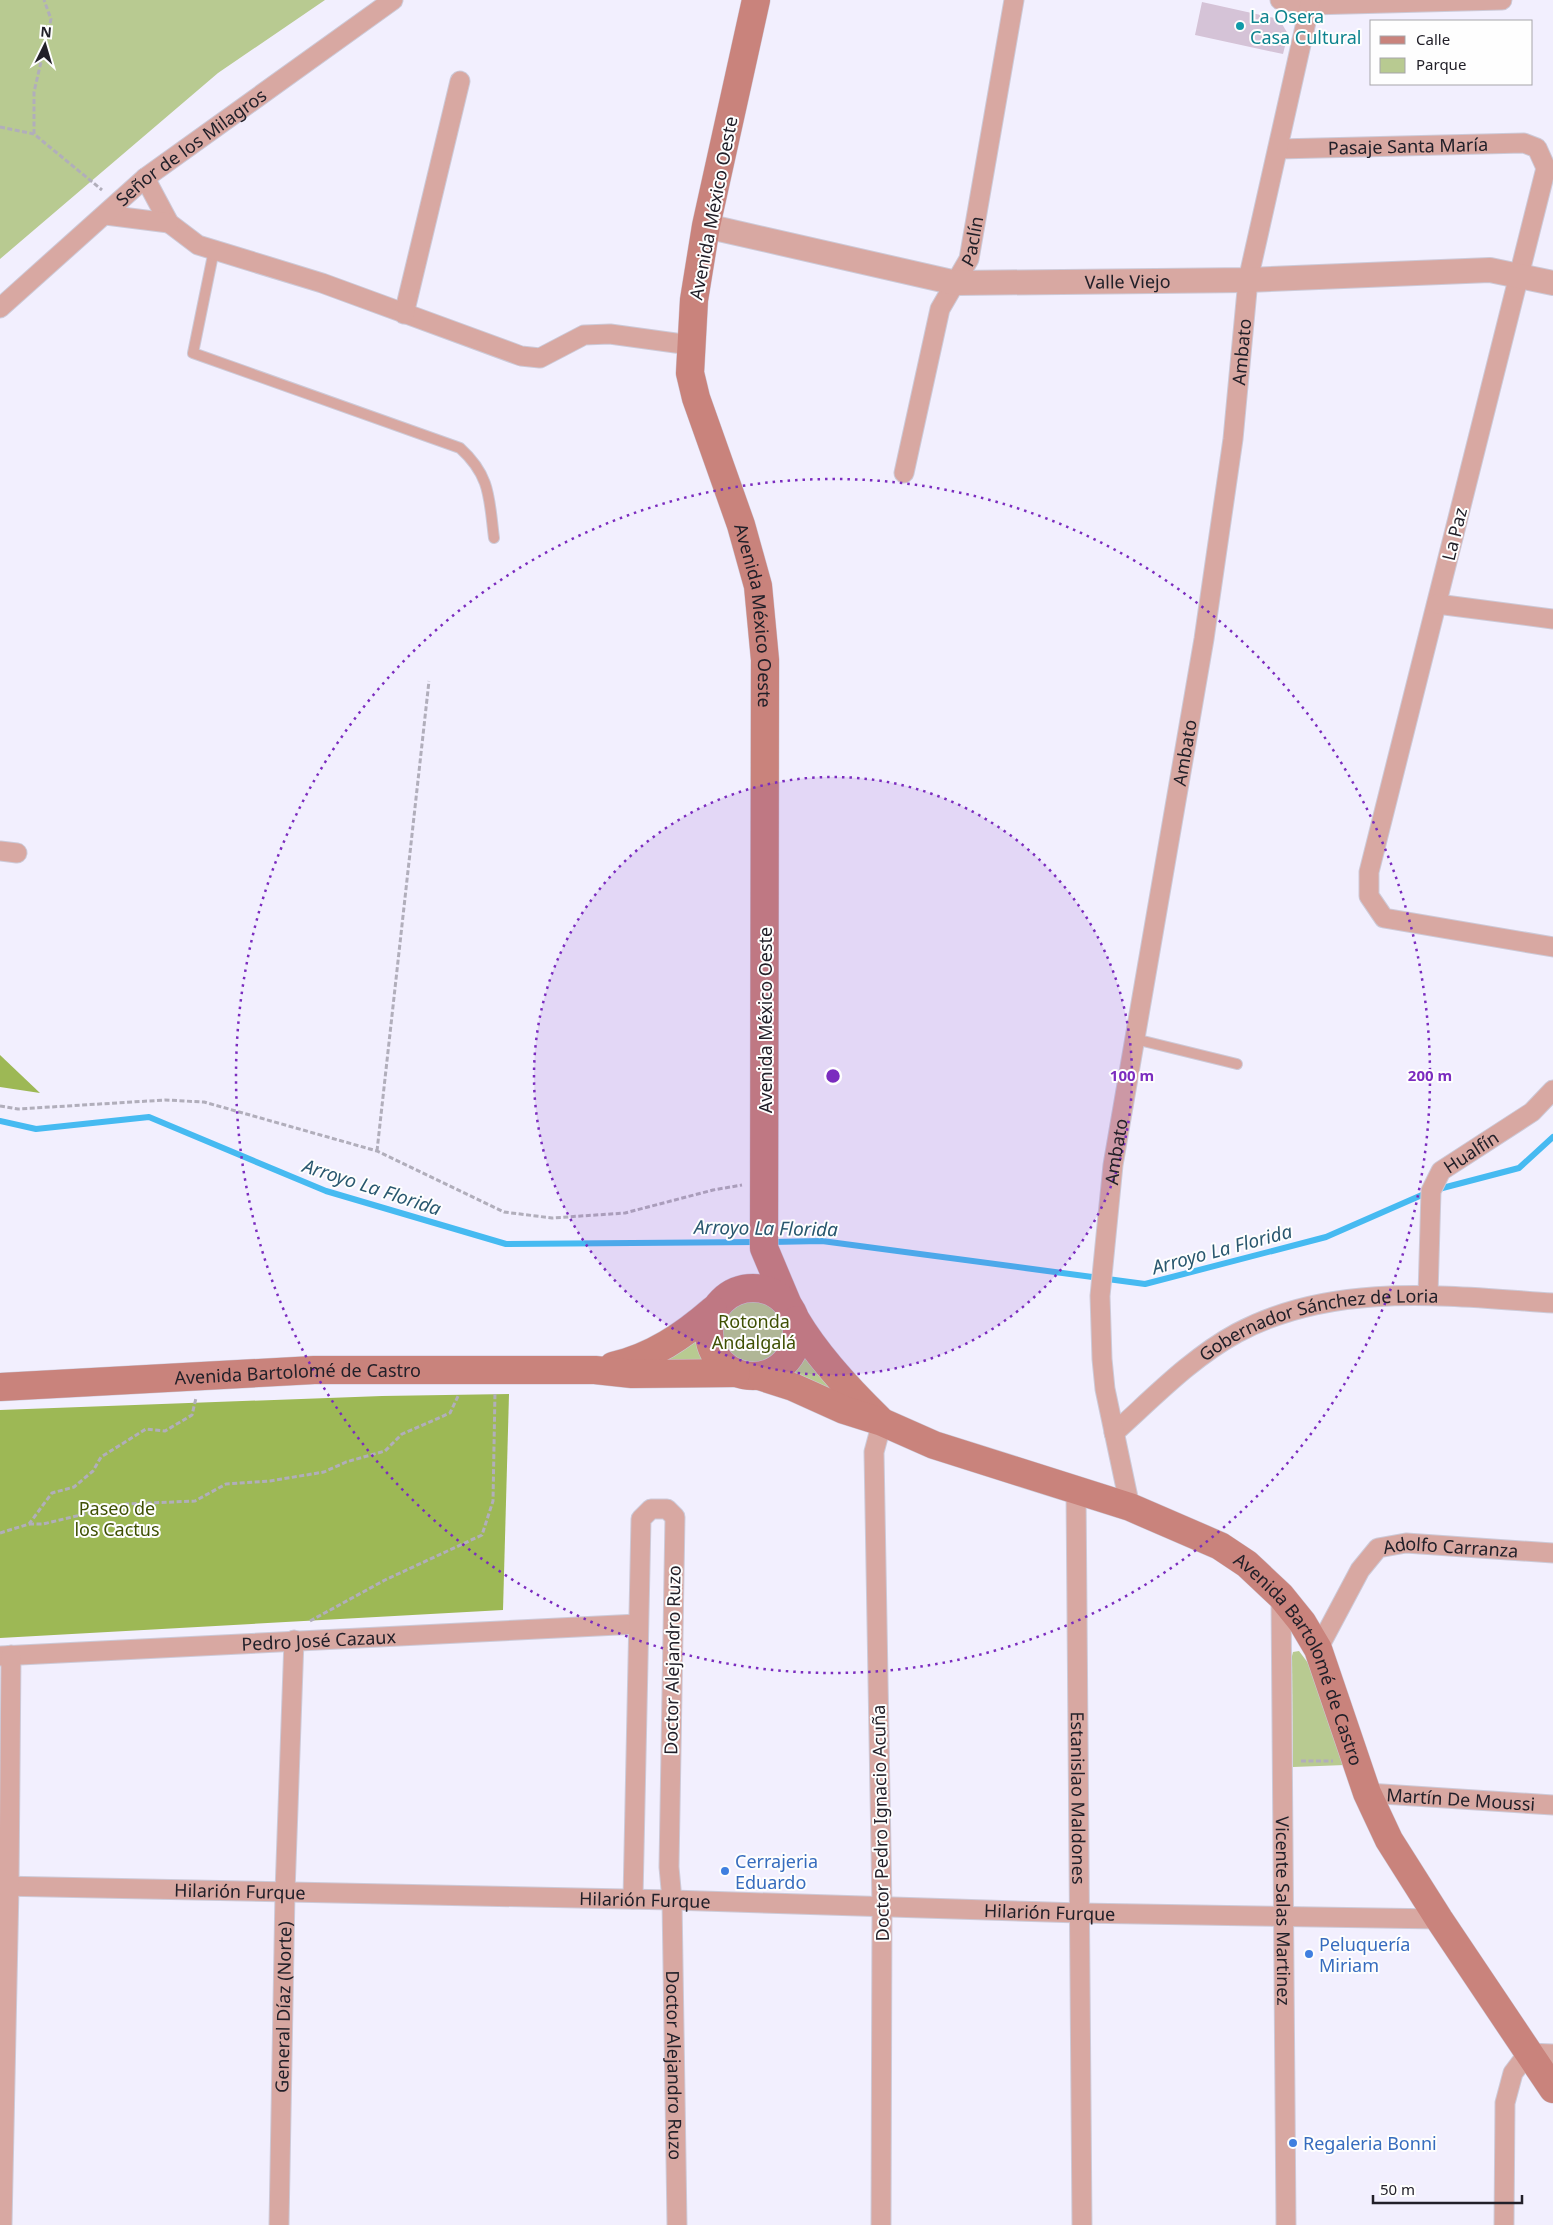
<svg xmlns="http://www.w3.org/2000/svg" width="1553" height="2225" font-family="'Noto Sans',sans-serif">
<style>
.green{fill:#b8ca91}
.forest{fill:#9db855}
.lines{fill:none;stroke-linecap:round;stroke-linejoin:round}
.stream{stroke:#46baf1;stroke-width:6}
.building{fill:#d5c3d7}
.service-casing{stroke:#cdcad8;stroke-width:12}
.minor-casing{stroke:#cdcad8;stroke-width:21}
.tertiary-casing{stroke:#cdcad8;stroke-width:26}
.secondary-casing{stroke:#cdcad8;stroke-width:29}
.path{stroke:#b1aebb;stroke-width:3;stroke-dasharray:5 2.5;stroke-linecap:butt}
.service{stroke:#d8a8a2;stroke-width:10}
.minor{stroke:#d8a8a2;stroke-width:19}
.tertiary{stroke:#d8a8a2;stroke-width:24}
.secondary{stroke:#c9837c;stroke-width:28}
.ring{fill:none;stroke:#7b2cbf;stroke-width:2.5;stroke-dasharray:2.5 5}
.culture-dot{fill:#0f9aa8;stroke:#fefefe;stroke-width:2}
.shop-dot{fill:#3f7fe0;stroke:#fefefe;stroke-width:2}
.labels{text-anchor:middle;dominant-baseline:central;stroke-width:4;stroke-linejoin:round;paint-order:stroke}
.culture-label{font-size:18px;fill:#0d838f;stroke:#fefefe;text-anchor:start}
.street-label{font-size:18px;fill:#222029;stroke:#fefefe}
.park-label{font-size:18px;fill:#3f5003;stroke:#fefefe}
.shop-label{font-size:18px;fill:#366cbe;stroke:#fefefe;text-anchor:start}
.water-label{font-size:19px;font-style:italic;fill:#29576f;stroke:#fefefe}
.centre{fill:#7b2cbf;stroke:#fefefe;stroke-width:2.5}
.ring-label{font-size:15px;text-anchor:middle;font-weight:bold;fill:#7b2cbf;stroke:#fefefe;stroke-width:4;stroke-linejoin:round;paint-order:stroke}
</style>
<rect width="100%" height="100%" fill="#f2effe"/>
<!-- green -->
<g class="green">
<polygon points="0,0 325,0 218,73 0,259"/>
<circle cx="754" cy="1332" r="33"/>
<polygon points="697,1339 704,1362 657,1363"/>
<polygon points="807,1355 848,1401 789,1377"/>
<polygon points="1299,1651 1311,1667 1345,1765 1293,1767 1292,1656 1293,1652"/>
</g>
<!-- forest -->
<g class="forest">
<polygon points="0,1055 40,1093 0,1087"/>
<polygon points="509,1394 503,1610 0,1638 0,1410 382,1396"/>
</g>
<g class="lines">
<!-- stream -->
<g class="stream">
<polyline points="0,1121 36,1129 149,1117 326,1191 506,1244 757,1242"/>
<polyline points="770,1242 822,1241 1145,1284 1326,1237 1431,1191 1519,1168 1553,1137"/>
</g>
</g>
<!-- building -->
<polygon class="building" points="1202,2 1279,19 1288,34 1283,54 1195,35"/>
<g class="lines">
<!-- service casing -->
<g class="service-casing">
<g id="service">
<path d="M214 250 193 353 460 448C491 476 489 499 494 538"/>
<polyline points="1135,1039 1237,1064"/>
</g>
</g>
<!-- minor casing -->
<g class="minor-casing">
<g id="minor">
<polyline points="1280,0 1310,5 1502,0"/>
<path id="s1" d="M1278 149 1524 143 1537 148 1546 168 1369 872V896L1384 918 1553 947"/>
<polyline points="145,178 169,223 198,245 322,283 521,356 540,358 584,335 610,334 690,345"/>
<polyline points="106,215 169,223"/>
<path id="s2" d="M0 308 145 178 393 0"/>
<polyline points="404,314 460,81"/>
<path id="s3" d="M904 473 940 309 969 259 1014 0"/>
<polyline points="1437,604 1553,619"/>
<polyline points="0,851 17,853"/>
<path id="s4" d="M1428 1295 1431 1191 1441 1171 1532 1112 1553 1090"/>
<path id="s5" d="M1114 1433C1153 1398 1191 1358 1237 1333 1334 1281 1448 1296 1553 1303"/>
<path id="s6" d="M1076 1490 1082 2225"/>
<path id="s7" d="M1130 1507 1105 1389 1102 1359 1100 1296 1113 1165 1204 639 1233 439 1248 280 1311 0"/>
<path id="s8" d="M1281 1596 1286 2225"/>
<path id="s9" d="M1318 1649 1360 1570 1378 1548 1406 1543 1553 1553"/>
<path id="s10" d="M0 1656 638 1624"/>
<path id="s11" d="M1367 1793 1553 1805"/>
<path id="s12" d="M0 1886 672 1900 1079 1913 1439 1919"/>
<path id="s13" d="M633 1899 641 1519 651 1509H667L675 1517 669 1867 672 1900 677 2225"/>
<polyline points="2,2225 9,1886 11,1655"/>
<path id="s14" d="M279 2225 285 1892 294 1640"/>
<polyline points="881,2225 882,1907 874,1452 882,1422"/>
<polyline points="1504,2225 1505,2103 1513,2073 1528,2053 1553,2054"/>
</g>
</g>
<!-- tertiary casing -->
<g class="tertiary-casing">
<g id="tertiary">
<path id="s15" d="M706 226 956 283 1248 280 1490 270 1553 283"/>
</g>
</g>
<!-- secondary casing -->
<g class="secondary-casing">
<g id="secondary">
<path id="s16" d="M756 0 706 226 694 300 690 373 696 398 741 525 758 586 765 660 764 1248 788 1305"/>
<circle cx="753" cy="1332" r="44"/>
<path d="M796 1320C818 1357 848 1389 879 1419"/>
<path d="M613 1366C652 1357 683 1336 713 1310"/>
<path id="s17" d="M759 1376 793 1387 844 1410 882 1422 934 1445 1130 1507 1220 1546 1247 1564 1281 1596 1302 1622 1318 1649 1367 1793 1389 1840 1439 1919 1553 2089"/>
<path id="s18" d="M0 1387 314 1370H595L632 1374 736 1373"/>
</g>
</g>
<!-- path -->
<g class="path">
<polyline points="0,127 34,134 102,190"/>
<polyline points="34,134 34,92 51,19 44,0"/>
<polyline points="0,1106 18,1109 165,1100 204,1102 377,1151 504,1212 552,1218 625,1213 713,1190 742,1185"/>
<polyline points="377,1151 429,681"/>
<polyline points="29,1524 43,1524 127,1504 195,1501 226,1484 270,1481 324,1472 346,1462 385,1451 402,1434 450,1413 459,1394"/>
<polyline points="0,1533 29,1524 52,1493 74,1487 93,1471 101,1457 146,1429 165,1431 192,1415 196,1398"/>
<polyline points="310,1621 385,1580 482,1535 493,1501 495,1392"/>
<polyline points="1301,1761 1333,1761"/>
</g>
<!-- service -->
<use href="#service" class="service"/>
<!-- minor -->
<use href="#minor" class="minor"/>
<!-- tertiary -->
<use href="#tertiary" class="tertiary"/>
<!-- secondary -->
<use href="#secondary" class="secondary"/>
</g>
<!-- distance rings -->
<circle cx="833" cy="1076" r="299" fill="#7b2cbf" fill-opacity=".12"/>
<g class="ring">
<circle cx="833" cy="1076" r="299"/>
<circle cx="833" cy="1076" r="597"/>
</g>
<!-- markers -->
<circle class="culture-dot" cx="1240" cy="26" r="5"/>
<g class="shop-dot">
<circle cx="725" cy="1871" r="5"/>
<circle cx="1309" cy="1954" r="5"/>
<circle cx="1293" cy="2143" r="5"/>
</g>
<g class="labels">
<!-- culture labels -->
<g class="culture-label">
<text x="1250" y="16">La Osera<tspan x="1250" dy="21">Casa Cultural</tspan></text>
</g>
<!-- street labels -->
<g class="street-label">
<text stroke="none"><textPath href="#s1" startOffset="130">Pasaje Santa María</textPath></text>
<text stroke="none"><textPath href="#s2" startOffset="250">Señor de los Milagros</textPath></text>
<text transform="translate(713 208) rotate(-79)">Avenida México Oeste</text>
<text stroke="none"><textPath href="#s3" startOffset="244">Paclín</textPath></text>
<text stroke="none"><textPath href="#s15" startOffset="428">Valle Viejo</textPath></text>
<text stroke="none"><textPath href="#s7" startOffset="1169">Ambato</textPath></text>
<text transform="translate(1454 534) rotate(-76)">La Paz</text>
<text stroke="none"><textPath href="#s16" startOffset="632">Avenida México Oeste</textPath></text>
<text stroke="none"><textPath href="#s7" startOffset="764">Ambato</textPath></text>
<text transform="translate(765 1020) rotate(-90)">Avenida México Oeste</text>
<text stroke="none"><textPath href="#s7" startOffset="359">Ambato</textPath></text>
<text stroke="none"><textPath href="#s4" startOffset="162">Hualfín</textPath></text>
<text stroke="none"><textPath href="#s5" startOffset="241">Gobernador Sánchez de Loria</textPath></text>
<text stroke="none"><textPath href="#s18" startOffset="298">Avenida Bartolomé de Castro</textPath></text>
<text stroke="none"><textPath href="#s9" startOffset="191">Adolfo Carranza</textPath></text>
<text stroke="none"><textPath href="#s10" startOffset="319">Pedro José Cazaux</textPath></text>
<text transform="translate(672 1660) rotate(-89)">Doctor Alejandro Ruzo</text>
<text stroke="none"><textPath href="#s17" startOffset="635">Avenida Bartolomé de Castro</textPath></text>
<text stroke="none"><textPath href="#s6" startOffset="308">Estanislao Maldones</textPath></text>
<text stroke="none"><textPath href="#s11" startOffset="94">Martín De Moussi</textPath></text>
<text transform="translate(880 1823) rotate(-91)">Doctor Pedro Ignacio Acuña</text>
<text stroke="none"><textPath href="#s12" startOffset="240">Hilarión Furque</textPath></text>
<text stroke="none"><textPath href="#s12" startOffset="645">Hilarión Furque</textPath></text>
<text stroke="none"><textPath href="#s8" startOffset="315">Vicente Salas Martinez</textPath></text>
<text stroke="none"><textPath href="#s12" startOffset="1050">Hilarión Furque</textPath></text>
<text stroke="none"><textPath href="#s14" startOffset="218">General Díaz (Norte)</textPath></text>
<text stroke="none"><textPath href="#s13" startOffset="970">Doctor Alejandro Ruzo</textPath></text>
</g>
<!-- park labels -->
<g class="park-label">
<text x="754" y="1321">Rotonda<tspan x="754" dy="21">Andalgalá</tspan></text>
<text x="117" y="1508">Paseo de<tspan x="117" dy="21">los Cactus</tspan></text>
</g>
<!-- shop labels -->
<g class="shop-label">
<text x="735" y="1861">Cerrajeria<tspan x="735" dy="21">Eduardo</tspan></text>
<text x="1319" y="1944">Peluquería<tspan x="1319" dy="21">Miriam</tspan></text>
<text x="1303" y="2143">Regaleria Bonni</text>
</g>
<!-- water labels -->
<g class="water-label">
<text transform="translate(372 1187) rotate(18)">Arroyo La Florida</text>
<text transform="translate(766 1228) rotate(1)">Arroyo La Florida</text>
<text transform="translate(1222 1249) rotate(-15)">Arroyo La Florida</text>
</g>
</g>
<circle cx="833" cy="1076" r="8" class="centre"/>
<g class="ring-label">
<text x="1132" y="1081">100 m</text>
<text x="1430" y="1081">200 m</text>
</g>
<!-- legend -->
<rect x="1370" y="20" width="162" height="65" fill="#fefefe" stroke="#a6a5a9"/>
<rect x="1380" y="36" width="25" height="8" fill="#c9837c" stroke="#a6a5a9"/>
<text x="1416" y="45" font-size="15" fill="#222029">Calle</text>
<rect x="1380" y="58" width="25" height="15" fill="#b8ca91" stroke="#a6a5a9"/>
<text x="1416" y="70" font-size="15" fill="#222029">Parque</text>
<!-- north arrow -->
<g transform="translate(45 45) rotate(5)" stroke="#fefefe" stroke-width="4" paint-order="stroke">
<path d="M0-4L9 19L0 12L-9 19Z" fill="#222029"/>
<text y="-8" font-size="14" font-weight="bold" text-anchor="middle" fill="#222029">N</text>
</g>
<!-- scale -->
<path d="M1373 2195v8h149v-8" fill="none" stroke="#222029" stroke-width="2.5"/>
<text x="1380" y="2195" font-size="15" fill="#222029" stroke="#fefefe" stroke-width="4" paint-order="stroke">50 m</text>
</svg>
